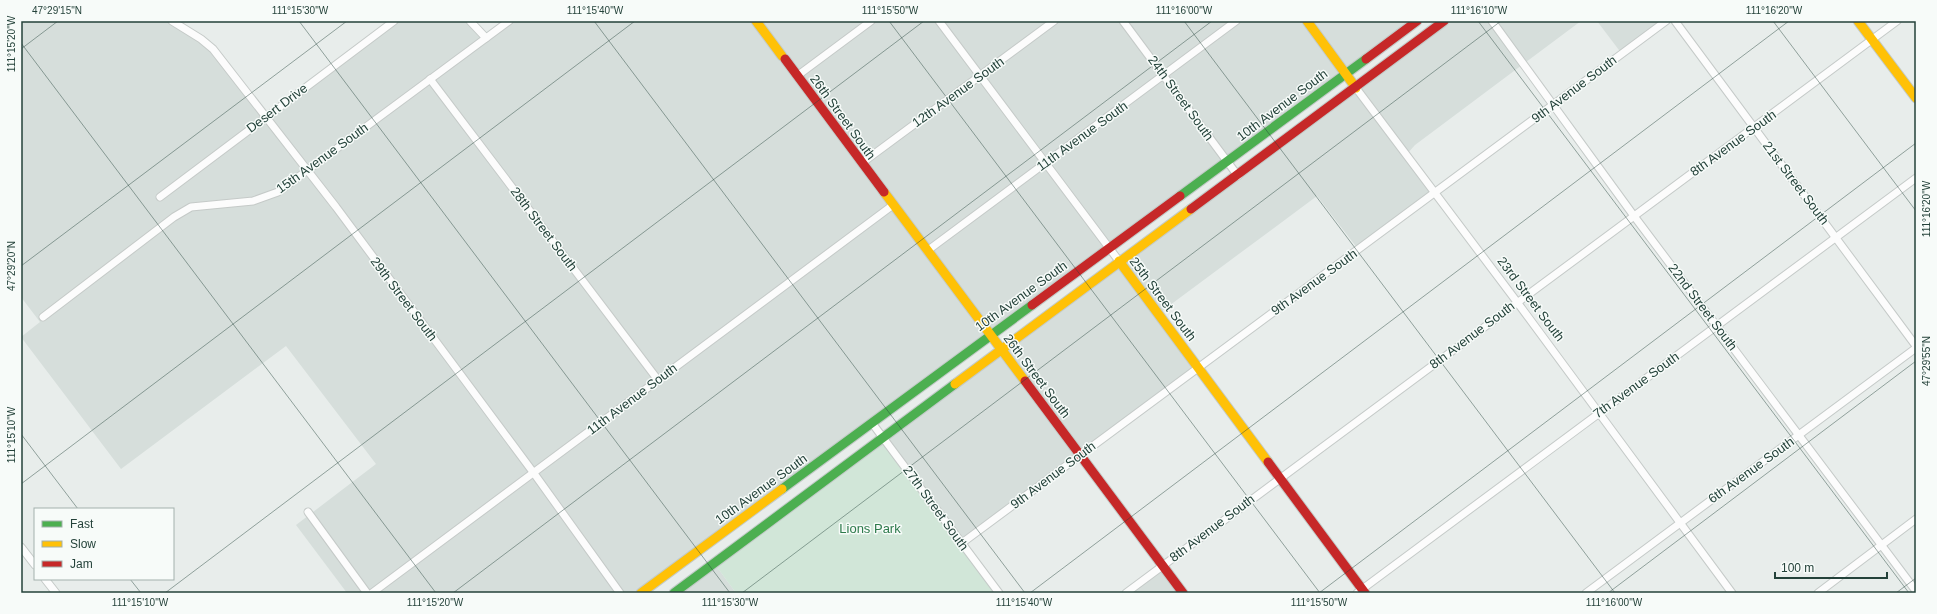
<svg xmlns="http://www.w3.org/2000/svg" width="1937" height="614" font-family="Helvetica,sans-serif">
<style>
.built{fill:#d6dedb}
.green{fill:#d1e6d8}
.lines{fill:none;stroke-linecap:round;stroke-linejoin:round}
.street-casing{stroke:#c5cac8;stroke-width:9}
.fast-casing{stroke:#c3cbc8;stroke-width:11}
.slow-casing{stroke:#c3cbc8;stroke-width:11}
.jam-casing{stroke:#c3cbc8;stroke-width:11}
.street{stroke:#fcfcfc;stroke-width:7}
.fast{stroke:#4caf50;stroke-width:9}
.slow{stroke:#ffc107;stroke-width:9}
.jam{stroke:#c62828;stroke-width:9}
.ticks{fill:none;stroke:#24423a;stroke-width:1;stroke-opacity:0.45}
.labels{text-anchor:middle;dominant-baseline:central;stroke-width:3;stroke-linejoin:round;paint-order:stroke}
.street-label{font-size:13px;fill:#24423a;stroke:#f7fbf9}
.park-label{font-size:13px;fill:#2d7a4b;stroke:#f7fbf9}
.neatline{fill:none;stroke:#24423a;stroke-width:1.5}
.ticks-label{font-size:10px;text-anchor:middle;fill:#24423a}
</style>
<rect width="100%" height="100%" fill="#e8edeb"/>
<!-- built -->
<g class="built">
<polygon points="21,21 172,21 201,39 265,117 394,21 470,21 486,38 509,21 1417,21 641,593 347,593 296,525 376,464 286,346 121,469 21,337 40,322 21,297"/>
<polygon points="1444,21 1581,21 1415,145 1407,154 1435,192 1358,249 1317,196 1158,314 1198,367 962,543 883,437"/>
<polygon points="1597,21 1666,21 1622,54"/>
<polygon points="714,563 736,593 674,593"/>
<polygon points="1162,565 1183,593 1125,593"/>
</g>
<!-- green -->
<polygon class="green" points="883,437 999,593 736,593 714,563"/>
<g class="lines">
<!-- street casing -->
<g class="street-casing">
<g id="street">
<polyline points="172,21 201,39 213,49 336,207 533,472 620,593"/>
<polyline points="470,21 486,38"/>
<polyline points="939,21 1119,261"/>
<polyline points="1123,21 1238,176"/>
<polyline points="1492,21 1634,216 1916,591"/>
<polyline points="1675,21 1916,346"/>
<polyline points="797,76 871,21"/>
<polyline points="430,79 658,380"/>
<polyline points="1356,88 1517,302 1732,593"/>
<polyline points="862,163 1054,21"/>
<polyline points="160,197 394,21"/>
<polyline points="927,251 1236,21"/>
<polyline points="43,317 174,217 191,207 253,201 278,192 509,21"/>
<polyline points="872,423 999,593"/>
<polyline points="308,512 367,593"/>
<polyline points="962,543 1666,21"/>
<polyline points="21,547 35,565"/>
<polyline points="45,579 56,593"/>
<polyline points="372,593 893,205"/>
<polyline points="1126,593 1897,21"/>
<polyline points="1357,593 1916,178"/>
<polyline points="1586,593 1916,348"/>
<polyline points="1818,593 1916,519"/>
</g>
</g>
<!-- fast casing -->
<g class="fast-casing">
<g id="fast">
<polyline points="1180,196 1366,59"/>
<polyline points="782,489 1032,305"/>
<polyline points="674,593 955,384"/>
</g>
</g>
<!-- slow casing -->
<g class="slow-casing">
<g id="slow">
<polyline points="756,21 782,56"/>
<polyline points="1307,21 1356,88"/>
<polyline points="1858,21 1916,98"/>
<polyline points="884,192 1025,381"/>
<polyline points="1119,261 1268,462"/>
<polyline points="955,384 1191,209"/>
<polyline points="641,593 782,489"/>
</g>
</g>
<!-- jam casing -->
<g class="jam-casing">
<g id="jam">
<polyline points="785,59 884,192"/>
<polyline points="1366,59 1417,21"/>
<polyline points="1191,209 1444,21"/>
<polyline points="1032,305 1180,196"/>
<polyline points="1025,381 1183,593"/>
<polyline points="1268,462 1365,593"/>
</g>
</g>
<!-- street -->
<use href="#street" class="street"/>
<!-- fast -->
<use href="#fast" class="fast"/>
<!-- slow -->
<use href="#slow" class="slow"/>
<!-- jam -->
<use href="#jam" class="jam"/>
</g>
<!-- ticks -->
<path class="ticks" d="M299 21 730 593M594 21 1025 593M889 21 1320 593M1184 21 1615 593M1478 21 1909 593M1773 21 1916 211M21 43 436 593M21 49 58 21M21 266 347 21M21 434 78 509M21 484 635 21M130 579 141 593M165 593 924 21M453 593 1212 21M742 593 1501 21M1030 593 1789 21M1319 593 1916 143M1608 593 1916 361M1896 593 1916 578"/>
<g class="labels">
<!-- street labels -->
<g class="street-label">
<text transform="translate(1574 89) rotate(-37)">9th Avenue South</text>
<text transform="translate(958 92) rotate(-36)">12th Avenue South</text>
<text transform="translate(1181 98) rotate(54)">24th Street South</text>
<text transform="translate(1282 105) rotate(-37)">10th Avenue South</text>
<text transform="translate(277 108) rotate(-37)">Desert Drive</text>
<text transform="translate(843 117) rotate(54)">26th Street South</text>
<text transform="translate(1082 136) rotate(-36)">11th Avenue South</text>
<text transform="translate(1733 143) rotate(-36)">8th Avenue South</text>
<text transform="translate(322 158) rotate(-36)">15th Avenue South</text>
<text transform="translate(1796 183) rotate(53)">21st Street South</text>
<text transform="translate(544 229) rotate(53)">28th Street South</text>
<text transform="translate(1314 282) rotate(-36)">9th Avenue South</text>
<text transform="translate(1021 296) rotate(-36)">10th Avenue South</text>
<text transform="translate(404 299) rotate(53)">29th Street South</text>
<text transform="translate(1163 299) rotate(53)">25th Street South</text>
<text transform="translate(1531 299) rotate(53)">23rd Street South</text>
<text transform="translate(1703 307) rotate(53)">22nd Street South</text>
<text transform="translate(1472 335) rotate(-37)">8th Avenue South</text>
<text transform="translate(1037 376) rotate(53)">26th Street South</text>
<text transform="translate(1636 385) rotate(-36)">7th Avenue South</text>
<text transform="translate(632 399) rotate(-37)">11th Avenue South</text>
<text transform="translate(1751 470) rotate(-36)">6th Avenue South</text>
<text transform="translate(1053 475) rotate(-37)">9th Avenue South</text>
<text transform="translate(761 489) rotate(-36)">10th Avenue South</text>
<text transform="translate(936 508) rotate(54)">27th Street South</text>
<text transform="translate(1212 528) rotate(-37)">8th Avenue South</text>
</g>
<!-- park labels -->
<g class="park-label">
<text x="870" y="528">Lions Park</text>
</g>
</g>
<!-- border -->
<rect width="1937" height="614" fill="none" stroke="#f7fbf9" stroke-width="44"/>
<!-- legend -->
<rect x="34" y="508" width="140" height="72" fill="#f7fbf9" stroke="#a3b1ad"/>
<rect x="42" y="521" width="20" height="6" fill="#4caf50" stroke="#a3b1ad"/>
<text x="70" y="528" font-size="12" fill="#24423a">Fast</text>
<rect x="42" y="541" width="20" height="6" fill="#ffc107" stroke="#a3b1ad"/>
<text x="70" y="548" font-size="12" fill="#24423a">Slow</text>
<rect x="42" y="561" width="20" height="6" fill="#c62828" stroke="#a3b1ad"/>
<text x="70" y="568" font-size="12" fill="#24423a">Jam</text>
<!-- scale -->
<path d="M1775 572v6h112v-6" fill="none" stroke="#24423a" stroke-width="2"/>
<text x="1781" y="572" font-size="12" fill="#24423a" stroke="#f7fbf9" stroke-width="3" paint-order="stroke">100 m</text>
<rect x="22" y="22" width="1893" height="570" class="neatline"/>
<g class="ticks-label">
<text x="57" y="14">47°29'15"N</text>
<text x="300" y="14">111°15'30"W</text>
<text x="595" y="14">111°15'40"W</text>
<text x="890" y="14">111°15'50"W</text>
<text x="1184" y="14">111°16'00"W</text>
<text x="1479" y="14">111°16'10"W</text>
<text x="1774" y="14">111°16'20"W</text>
<text transform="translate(11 44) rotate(-90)" y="4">111°15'20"W</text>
<text transform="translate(1926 209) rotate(-90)" y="4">111°16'20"W</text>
<text transform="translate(11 266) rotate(-90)" y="4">47°29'20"N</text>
<text transform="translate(1926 361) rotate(-90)" y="4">47°29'55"N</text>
<text transform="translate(11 435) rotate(-90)" y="4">111°15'10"W</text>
<text x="140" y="606">111°15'10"W</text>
<text x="435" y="606">111°15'20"W</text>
<text x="730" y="606">111°15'30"W</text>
<text x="1024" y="606">111°15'40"W</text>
<text x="1319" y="606">111°15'50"W</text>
<text x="1614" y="606">111°16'00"W</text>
</g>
</svg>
